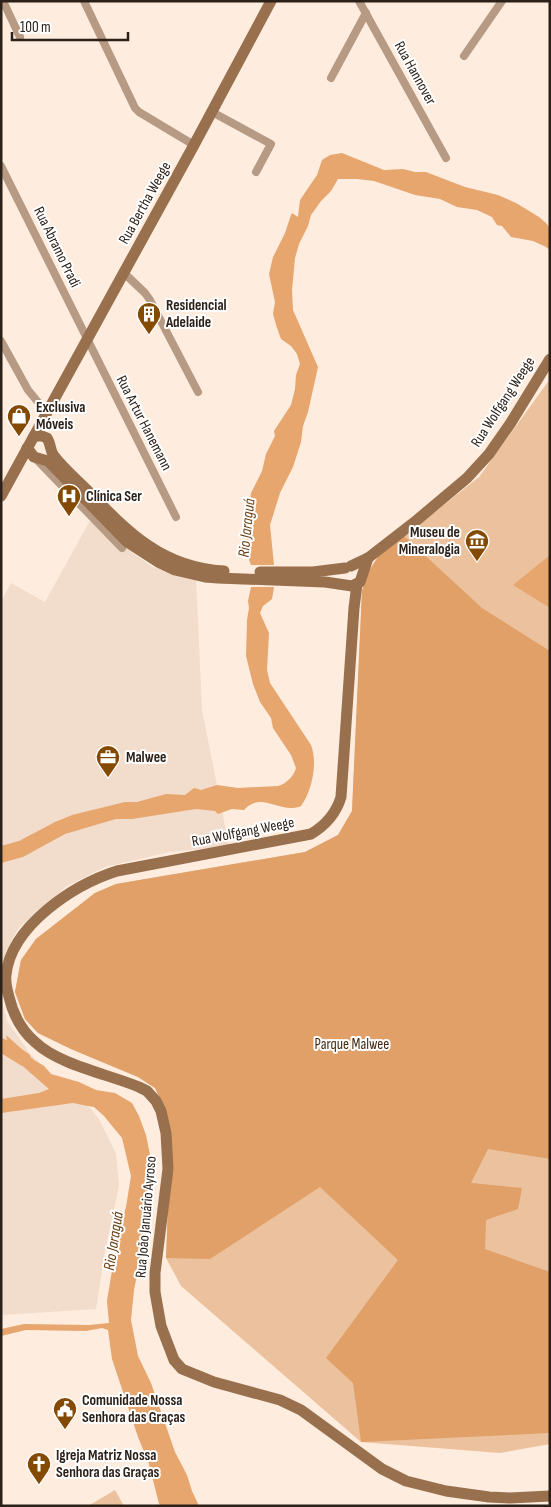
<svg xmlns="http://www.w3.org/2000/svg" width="551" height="1507" font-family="'Sofia Sans Condensed',sans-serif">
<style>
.built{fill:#f2dccc}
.green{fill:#ecc29e}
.forest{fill:#e0a068}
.water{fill:#e6a66e}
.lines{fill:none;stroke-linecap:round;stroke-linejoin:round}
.river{stroke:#e6a66e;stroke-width:14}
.street{stroke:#b69a83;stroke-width:8}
.secondary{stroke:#99704d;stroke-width:11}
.labels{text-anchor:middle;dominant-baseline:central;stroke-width:4;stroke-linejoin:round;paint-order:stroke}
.street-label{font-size:15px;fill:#2c2119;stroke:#fff}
.poi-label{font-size:15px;font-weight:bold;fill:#2c2119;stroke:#fff;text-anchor:start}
.park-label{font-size:15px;fill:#432911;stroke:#fff}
.water-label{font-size:16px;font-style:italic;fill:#6b4117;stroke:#fff}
</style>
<rect width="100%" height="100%" fill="#feecde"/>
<!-- built -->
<g class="built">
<polygon points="92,517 119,543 152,567 196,578 202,710 229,846 170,852 105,867 67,886 32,915 17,930 7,950 1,970 1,602 11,583 45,602"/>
<polygon points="1,997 7,1021 31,1055 89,1107 99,1119 116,1154 119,1185 105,1251 96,1309 1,1315"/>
</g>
<!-- green -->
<g class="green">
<polygon points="550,379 550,1444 500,1453 361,1442 181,1286 166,1258 170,1155 165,1109 155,1088 138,1077 71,1049 38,1033 25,1019 15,992 21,960 36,939 95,893 116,884 305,852 338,835 352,811 362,591 368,572 378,557 479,477"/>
<polygon points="115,1490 124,1506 88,1506"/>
</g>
<!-- forest -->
<polygon class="forest" points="404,536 482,608 550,651 550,1159 488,1149 471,1183 522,1188 518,1209 486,1220 485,1249 550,1272 550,1433 361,1442 353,1383 326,1358 398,1260 320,1187 210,1259 166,1258 170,1155 165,1109 155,1088 138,1077 71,1049 38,1033 25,1019 15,992 21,960 36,939 95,893 116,884 305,852 338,835 352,811 362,591 368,572 378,557"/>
<!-- water -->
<g class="water">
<polygon points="342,153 384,170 403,169 415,172 426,172 465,187 498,195 516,203 539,217 546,223 550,228 550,250 546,247 533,241 511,237 502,226 497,225 492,217 477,210 457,207 440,199 415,195 374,181 357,179 338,179 331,191 321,201 311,215 308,226 299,244 295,258 292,290 293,310 318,367 308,412 303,426 301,442 293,467 280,493 270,525 274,565 251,565 245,549 243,537 247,525 251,493 262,471 266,454 275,436 274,431 291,405 295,389 296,375 300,364 297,354 291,346 281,339 277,328 273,314 275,302 269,274 273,257 285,233 291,215 292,213 298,217 300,200 317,175 322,160 330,155"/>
<polygon points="550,555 550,608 513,585"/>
<path d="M251 587H274L272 599 263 606 260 613 269 633 267 670 270 683 311 745C318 763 312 791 301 806 280 815 262 790 244 810L232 809 218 814 215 811 196 809 132 819H116L65 834 23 857 1 863V846L19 841 55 822 72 815 125 802H137L166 794 185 795 194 788 201 790 217 785 238 788 278 786C286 784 294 776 296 768L291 755 273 728 271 718 260 702 253 684 246 656 247 620 249 608 248 601Z"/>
<polygon points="6,1035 34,1060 44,1066 51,1074 79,1082 96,1090 115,1093 132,1103 139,1116 146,1135 151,1160 151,1199 143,1234 143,1246 134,1290 131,1320 138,1356 151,1383 175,1452 187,1475 192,1491 199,1506 161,1506 159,1504 149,1464 138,1437 112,1359 108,1330 102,1328 86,1331 26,1330 1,1336 1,1329 24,1324 89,1325 109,1323 107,1301 118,1234 126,1207 131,1176 122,1138 104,1116 94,1107 88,1106 73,1103 1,1113 1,1099 39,1093 49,1089 10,1055"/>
</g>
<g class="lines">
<!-- river -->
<polyline class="river" points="1,1045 24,1059"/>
<!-- street -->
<g class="street">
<polyline points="3,1 20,37"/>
<polyline points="84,1 135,108 139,112 194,145"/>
<polyline points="359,1 446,158"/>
<polyline points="464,56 502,1"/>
<polyline points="331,78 366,13"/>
<polyline points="212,112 271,144 256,172"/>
<polyline points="1,166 176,517"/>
<polyline points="124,273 145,293 150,300 198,392"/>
<polyline points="1,341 28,390 47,413"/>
<polyline points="36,459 122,548"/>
</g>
<!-- secondary -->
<g class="secondary">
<path d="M34 436H42L47 438C51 444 50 451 54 456 64 469 77 480 89 492 129 533 163 568 224 571"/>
<polyline points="27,448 34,457 48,461 127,542 158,562 175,570 205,577 218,578 325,582 352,586 360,582 368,558"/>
<polyline points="1,496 194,145 271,1"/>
<polyline points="351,566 368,558 417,520 467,478 489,454 510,424 550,359"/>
<polyline points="260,572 313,572 345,568"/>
<path d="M357 584 354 608 341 797C336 814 326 825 311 834L117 871C73 885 11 926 6 975 5 982 7 990 9 997 13 1014 21 1030 35 1042 59 1065 108 1074 139 1087L147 1091 156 1101 161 1111 166 1133 168 1169 155 1273V1292L161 1326 174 1360 182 1369 214 1382 280 1400 301 1410 382 1469 406 1481 446 1491 489 1497 510 1498 550 1496"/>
</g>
</g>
<!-- icons -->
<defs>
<g id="building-pin" transform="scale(1.25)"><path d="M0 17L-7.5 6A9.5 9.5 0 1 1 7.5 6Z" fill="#854a02" stroke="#fff"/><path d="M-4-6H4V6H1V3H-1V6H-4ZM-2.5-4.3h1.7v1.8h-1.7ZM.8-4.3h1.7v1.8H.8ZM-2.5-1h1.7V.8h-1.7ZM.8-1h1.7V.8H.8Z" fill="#fff"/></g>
<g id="shop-pin" transform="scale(1.25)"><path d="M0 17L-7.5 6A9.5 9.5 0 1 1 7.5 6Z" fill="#854a02" stroke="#fff"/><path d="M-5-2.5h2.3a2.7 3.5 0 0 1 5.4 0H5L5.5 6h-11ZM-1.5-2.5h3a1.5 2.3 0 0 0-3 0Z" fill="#fff"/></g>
<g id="hospital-pin" transform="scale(1.25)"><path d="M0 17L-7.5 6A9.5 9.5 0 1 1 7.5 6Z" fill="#854a02" stroke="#fff"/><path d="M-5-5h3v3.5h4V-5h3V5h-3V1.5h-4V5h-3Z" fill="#fff"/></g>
<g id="museum-pin" transform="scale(1.25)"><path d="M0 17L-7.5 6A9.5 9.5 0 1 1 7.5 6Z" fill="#854a02" stroke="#fff"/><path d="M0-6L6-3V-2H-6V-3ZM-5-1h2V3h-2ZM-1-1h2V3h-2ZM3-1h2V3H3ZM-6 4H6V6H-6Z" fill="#fff"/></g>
<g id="office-pin" transform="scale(1.25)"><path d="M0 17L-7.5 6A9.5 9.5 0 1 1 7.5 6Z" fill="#854a02" stroke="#fff"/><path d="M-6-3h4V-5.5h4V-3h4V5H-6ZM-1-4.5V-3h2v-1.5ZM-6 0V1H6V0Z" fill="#fff"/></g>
<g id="civic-pin" transform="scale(1.25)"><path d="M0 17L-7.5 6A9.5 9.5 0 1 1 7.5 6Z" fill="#854a02" stroke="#fff"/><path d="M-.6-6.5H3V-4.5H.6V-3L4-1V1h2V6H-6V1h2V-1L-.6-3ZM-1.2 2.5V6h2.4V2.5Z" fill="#fff"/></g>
<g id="church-pin" transform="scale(1.25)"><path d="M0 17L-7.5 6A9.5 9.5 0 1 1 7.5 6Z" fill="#854a02" stroke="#fff"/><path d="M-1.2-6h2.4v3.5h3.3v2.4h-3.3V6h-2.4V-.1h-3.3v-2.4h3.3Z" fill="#fff"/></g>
</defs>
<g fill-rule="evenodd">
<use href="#building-pin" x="149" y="314"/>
<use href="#shop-pin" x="19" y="416"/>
<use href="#hospital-pin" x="69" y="496"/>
<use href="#museum-pin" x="477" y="541"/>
<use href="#office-pin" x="108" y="757"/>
<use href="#civic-pin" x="65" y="1409"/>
<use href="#church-pin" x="39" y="1464"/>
</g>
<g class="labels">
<!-- street labels -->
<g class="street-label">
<text transform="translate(415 73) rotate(61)">Rua Hannover</text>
<text transform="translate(145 203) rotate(-61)">Rua Bertha Weege</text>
<text transform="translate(57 247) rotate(64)">Rua Abramo Pradi</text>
<text transform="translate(503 402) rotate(-57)">Rua Wolfgang Weege</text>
<text transform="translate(144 423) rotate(63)">Rua Artur Hanemann</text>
<text transform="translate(243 832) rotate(-11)">Rua Wolfgang Weege</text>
<text transform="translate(146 1217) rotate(-85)">Rua João Januário Ayroso</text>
</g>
<!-- poi labels -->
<g class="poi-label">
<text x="166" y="305">Residencial<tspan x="166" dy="17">Adelaide</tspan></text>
<text x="36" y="407">Exclusiva<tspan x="36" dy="17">Móveis</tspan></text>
<text x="86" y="496">Clínica Ser</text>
<text x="460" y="532" text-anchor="end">Museu de<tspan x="460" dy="17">Mineralogia</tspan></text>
<text x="126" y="757">Malwee</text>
<text x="82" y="1400">Comunidade Nossa<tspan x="82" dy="17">Senhora das Graças</tspan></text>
<text x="56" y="1455">Igreja Matriz Nossa<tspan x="56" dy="17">Senhora das Graças</tspan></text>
</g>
<!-- park labels -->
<g class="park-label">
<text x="352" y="1044">Parque Malwee</text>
</g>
<!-- water labels -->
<g class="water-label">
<text transform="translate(247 528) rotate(-84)">Rio Jaraguá</text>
<text transform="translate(114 1241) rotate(-81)">Rio Jaraguá</text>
</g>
</g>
<!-- border -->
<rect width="551" height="1507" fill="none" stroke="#2c2119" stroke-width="5"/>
<!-- scale -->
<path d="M12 32v8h116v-8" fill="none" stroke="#2c2119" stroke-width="2.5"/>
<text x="20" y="32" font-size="15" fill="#2c2119" stroke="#ffffff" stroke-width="4" paint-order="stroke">100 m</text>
</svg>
